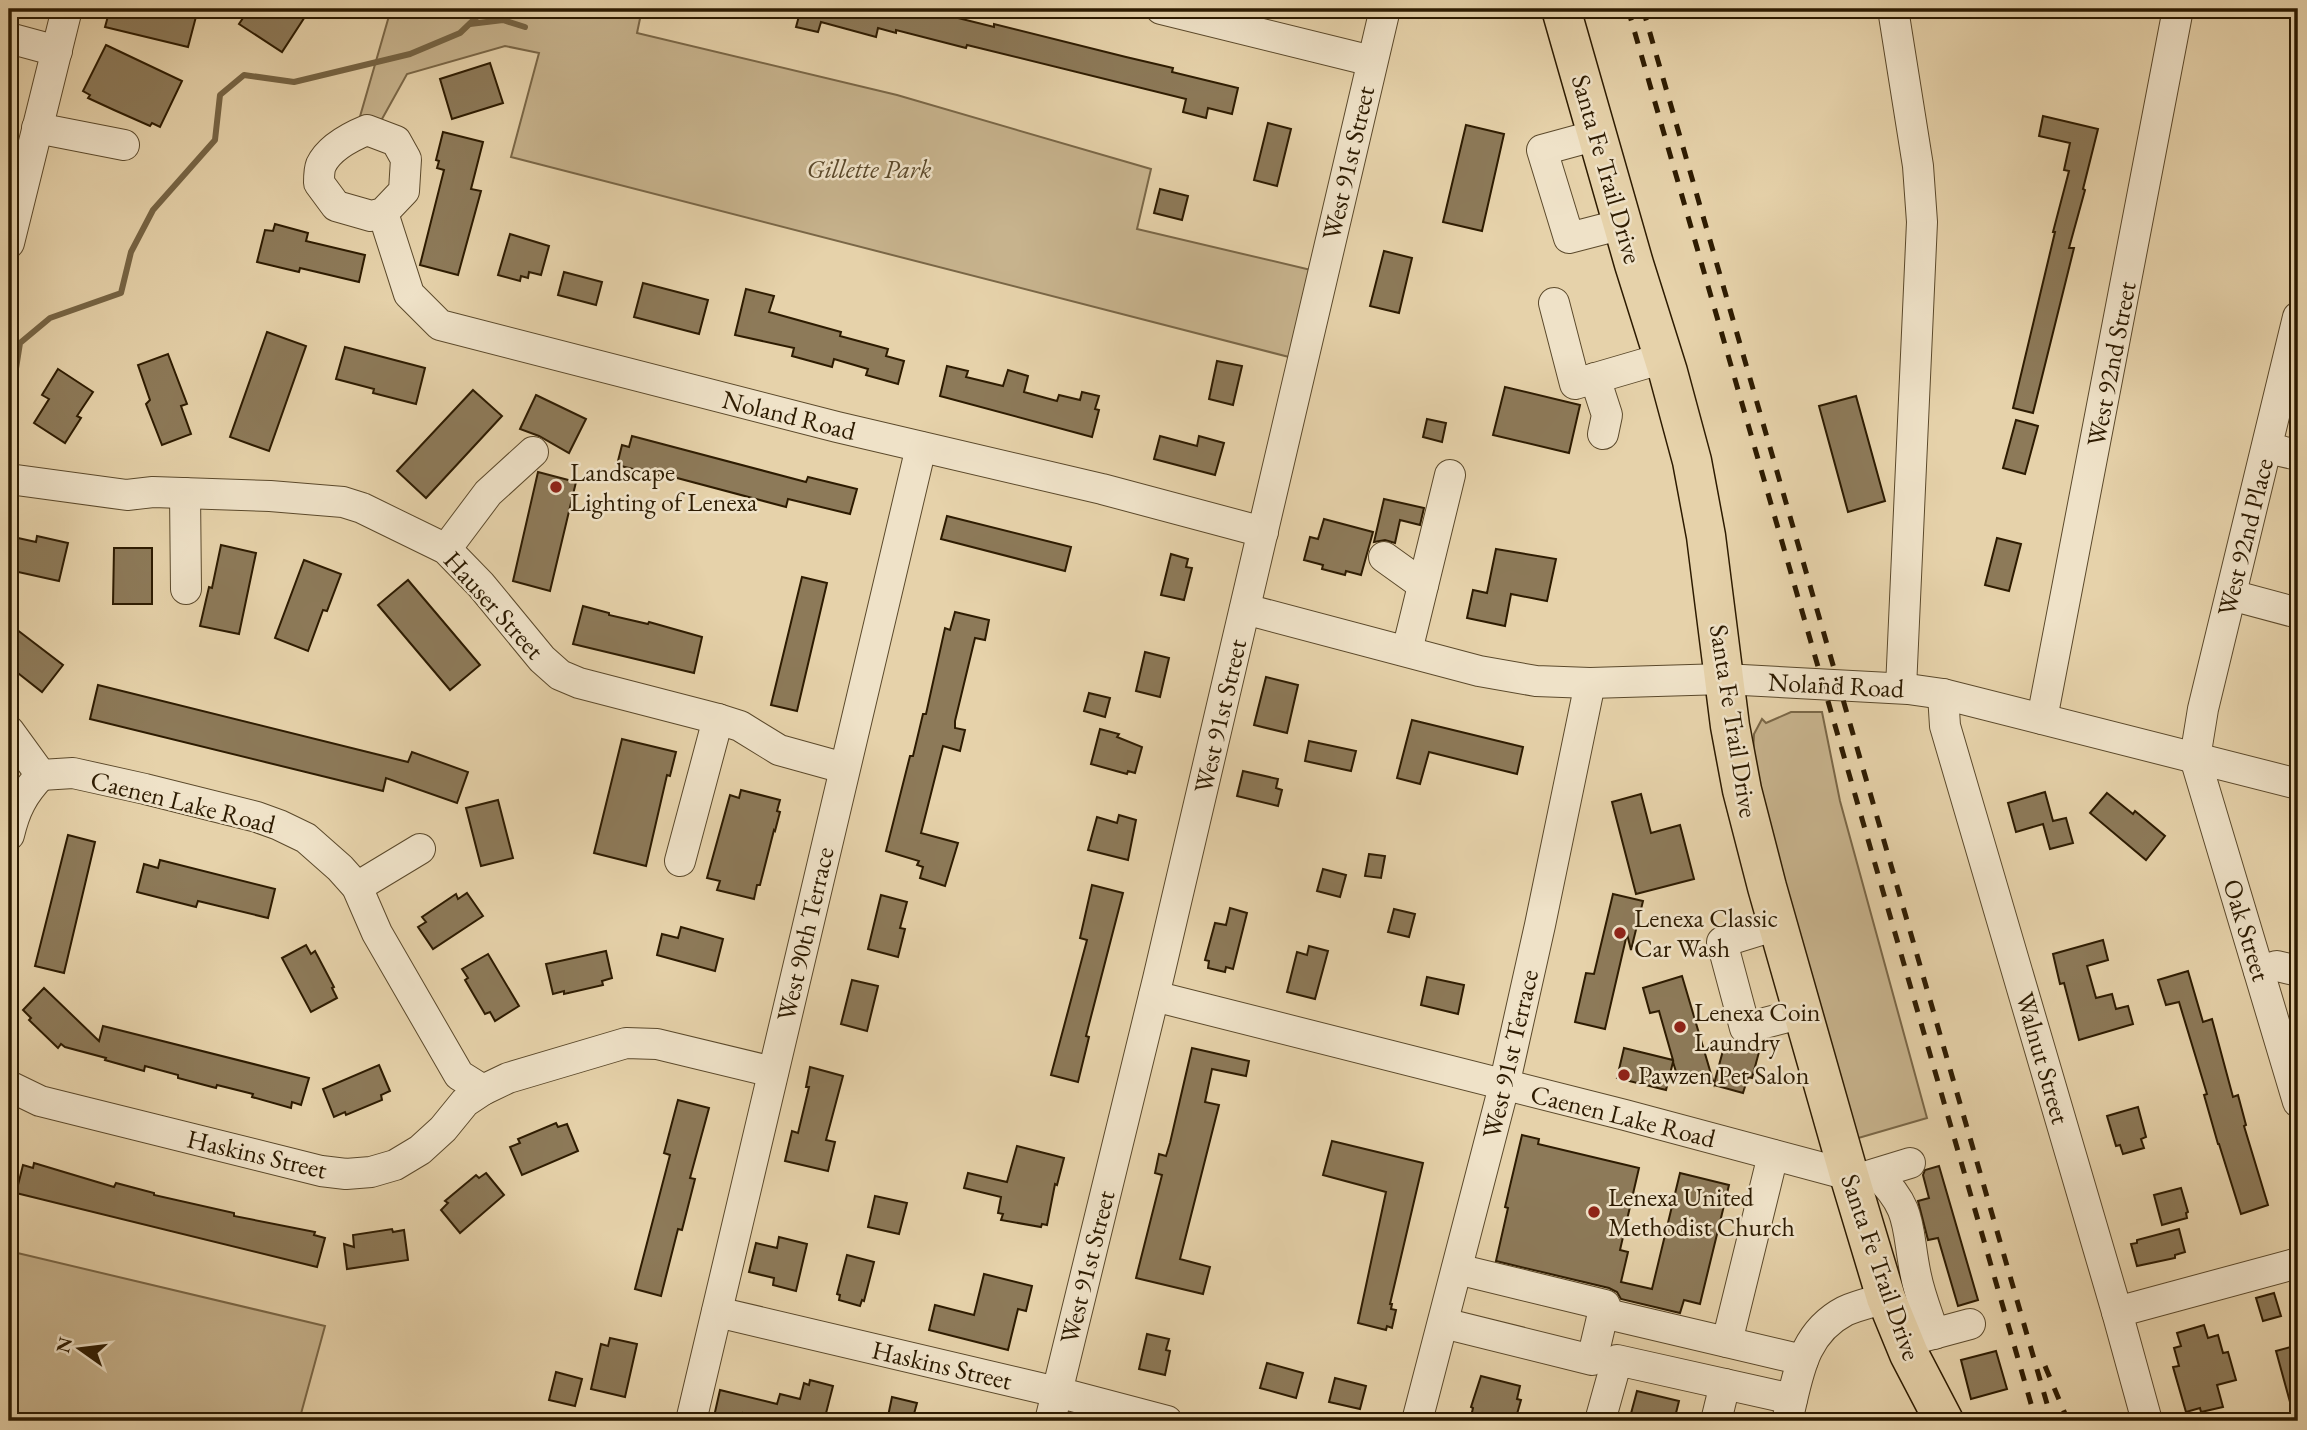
<svg xmlns="http://www.w3.org/2000/svg" width="2307" height="1430" font-family="'EB Garamond',serif">
<style>
.green{fill:#c7b38d;stroke:#7a6747;stroke-width:2}
.lines{fill:none;stroke-linecap:round;stroke-linejoin:round}
.stream{stroke:#766444;stroke-width:6}
.building{fill:#8d7a59;stroke:#2d1b01;stroke-width:2}
.minor-casing{stroke:#5b492b;stroke-width:32}
.major-casing{stroke:#2d1b01;stroke-width:41}
.minor{stroke:#efe2c8;stroke-width:30}
.major{stroke:#e6d2aa;stroke-width:38}
.rail{stroke:#2d1b01;stroke-width:5;stroke-dasharray:12 12;stroke-linecap:butt}
.poi-dot{fill:#8f2418;stroke:#efe2c8;stroke-width:2.5}
.labels{text-anchor:middle;dominant-baseline:central;stroke-width:5;stroke-linejoin:round;paint-order:stroke}
.street-label{font-size:26px;fill:#2d1b01;stroke:#efe2c8}
.park-label{font-size:26px;font-style:italic;fill:#5b492b;stroke:#efe2c8}
.poi-label{font-size:26px;fill:#2d1b01;stroke:#efe2c8;text-anchor:start}
</style>
<rect width="100%" height="100%" fill="#e6d2aa"/>
<filter id="stains"><feTurbulence type="fractalNoise" baseFrequency=".00286" numOctaves="4"/><feColorMatrix values="0 0 0 0 .2 0 0 0 0 .09 0 0 0 0 .02 0 0 0 .5 -.17"/></filter>
<radialGradient id="worn" r=".72"><stop offset=".6" stop-color="#630" stop-opacity="0"/><stop offset="1" stop-color="#630" stop-opacity=".3"/></radialGradient>
<!-- green -->
<g class="green">
<polygon points="391,9 642,9 637,33 897,95 1151,169 1137,229 1311,270 1289,357 511,157 539,53 505,46 407,74 382,119 359,120"/>
<polygon points="1791,712 1822,712 1840,801 1927,1118 1855,1139 1804,957 1753,757 1754,734 1762,719 1766,723"/>
<polygon points="9,1251 325,1326 299,1421 9,1421"/>
</g>
<g class="lines">
<!-- stream -->
<g class="stream">
<polyline points="470,24 503,20 525,27"/>
<polyline points="9,413 20,343 50,318 121,293 131,252 153,210 215,140 220,95 244,75 294,82 410,54 460,33 485,9"/>
</g>
</g>
<!-- building -->
<g class="building">
<polygon points="110,9 198,9 188,47 105,27"/>
<polygon points="249,9 310,9 282,52 239,24"/>
<polygon points="793,9 892,9 924,17 926,10 994,27 994,24 1126,57 1173,68 1172,72 1238,88 1232,114 1208,108 1206,118 1183,112 1186,99 967,45 966,48 896,30 896,33 878,28 876,37 821,22 818,32 796,27 799,16 792,14"/>
<polygon points="106,45 182,81 160,127 152,123 150,126 114,110 88,98 90,95 83,91"/>
<polygon points="490,63 503,103 452,119 440,79"/>
<polygon points="2043,116 2098,129 2083,189 2085,190 2069,248 2074,248 2033,413 2013,408 2055,232 2053,232 2069,171 2064,170 2070,143 2039,136"/>
<polygon points="1268,123 1291,129 1277,186 1254,180"/>
<polygon points="1466,125 1504,134 1482,231 1443,222"/>
<polygon points="443,132 483,142 471,189 481,191 458,275 420,265 444,170 437,168 439,161 436,160"/>
<polygon points="1160,189 1188,196 1182,220 1154,213"/>
<polygon points="275,224 308,233 306,241 365,255 359,282 300,268 299,272 257,262 265,230 273,231"/>
<polygon points="510,234 549,246 541,275 529,272 528,278 521,276 520,281 498,275"/>
<polygon points="1384,251 1412,258 1399,313 1370,306"/>
<polygon points="564,272 602,282 596,305 558,295"/>
<polygon points="643,283 708,300 699,334 634,317"/>
<polygon points="746,289 774,296 769,312 841,332 840,336 888,349 886,356 904,361 898,384 866,375 868,369 834,359 832,367 792,356 794,348 735,335"/>
<polygon points="267,332 306,346 269,451 230,437"/>
<polygon points="345,347 425,368 416,404 373,393 374,389 336,379"/>
<polygon points="168,354 187,404 181,406 191,434 162,445 146,404 150,400 138,365"/>
<polygon points="1217,361 1242,366 1233,405 1209,399"/>
<polygon points="947,366 968,371 966,377 1003,386 1008,370 1028,376 1024,392 1057,401 1059,395 1080,400 1082,392 1099,396 1095,409 1099,410 1092,437 940,396"/>
<polygon points="58,369 93,392 77,416 81,418 65,443 34,423 49,399 42,395"/>
<polygon points="1505,387 1580,405 1569,453 1493,435"/>
<polygon points="473,390 502,416 426,498 397,471"/>
<polygon points="536,395 586,419 569,453 539,436 520,429"/>
<polygon points="1856,396 1885,501 1848,512 1819,406"/>
<polygon points="1427,419 1446,423 1442,442 1423,437"/>
<polygon points="2016,420 2038,426 2025,474 2003,468"/>
<polygon points="632,436 806,482 808,477 857,489 850,514 788,499 786,507 662,474 661,476 617,465 622,445 629,447"/>
<polygon points="1160,436 1197,446 1199,436 1224,443 1215,475 1154,459"/>
<polygon points="538,472 576,482 550,591 513,581"/>
<polygon points="1384,499 1424,508 1420,525 1400,520 1395,543 1385,540 1374,542"/>
<polygon points="947,516 1071,547 1065,571 941,539"/>
<polygon points="1324,519 1373,532 1361,575 1346,571 1345,575 1322,569 1323,565 1304,560 1310,537 1318,539"/>
<polygon points="9,536 36,542 37,536 68,543 59,581 9,570"/>
<polygon points="1997,538 2021,544 2009,591 1985,585"/>
<polygon points="221,545 256,553 239,634 200,626 209,587 212,588"/>
<polygon points="114,548 152,548 152,604 113,604"/>
<polygon points="1496,549 1556,559 1547,601 1511,594 1505,626 1467,618 1473,590 1487,593"/>
<polygon points="1171,554 1188,559 1186,567 1192,568 1184,600 1161,595"/>
<polygon points="304,560 341,574 327,611 323,610 308,651 275,638"/>
<polygon points="802,577 827,583 797,711 771,705"/>
<polygon points="408,580 480,665 450,690 378,605"/>
<polygon points="583,606 609,613 609,615 648,624 649,622 702,637 694,673 573,644"/>
<polygon points="955,612 989,620 985,640 975,638 955,721 955,728 965,730 960,751 943,746 921,833 958,843 945,886 920,878 923,867 917,865 919,861 886,851 910,756 913,756 923,714 926,714 945,628 950,630"/>
<polygon points="16,629 63,665 42,692 9,666 9,638"/>
<polygon points="1145,652 1169,658 1160,697 1136,691"/>
<polygon points="1266,677 1298,685 1287,733 1254,725"/>
<polygon points="98,685 408,762 412,752 468,772 457,803 386,778 383,791 90,719"/>
<polygon points="1089,693 1110,698 1105,717 1084,711"/>
<polygon points="1412,720 1523,747 1517,774 1429,752 1420,784 1397,778"/>
<polygon points="1100,729 1119,734 1117,737 1142,747 1135,773 1128,771 1127,774 1091,764"/>
<polygon points="622,739 676,752 670,776 667,775 646,866 594,853"/>
<polygon points="1309,741 1356,751 1351,771 1305,761"/>
<polygon points="1243,771 1278,779 1276,788 1282,790 1278,806 1237,796"/>
<polygon points="741,790 780,800 777,811 780,812 775,831 774,830 760,885 757,885 754,899 717,890 720,881 707,878 730,795 739,798"/>
<polygon points="2045,792 2053,821 2066,818 2073,843 2050,849 2043,824 2016,832 2008,803"/>
<polygon points="2107,793 2133,814 2135,811 2165,836 2146,860 2090,813"/>
<polygon points="1641,794 1651,833 1680,825 1694,879 1636,894 1612,802"/>
<polygon points="498,800 513,858 481,866 466,808"/>
<polygon points="1119,815 1136,820 1128,860 1088,850 1097,817 1117,823"/>
<polygon points="68,835 95,842 64,973 35,966"/>
<polygon points="1369,854 1385,856 1381,878 1365,876"/>
<polygon points="160,860 275,889 268,918 198,901 196,907 137,892 144,864 158,868"/>
<polygon points="1323,869 1346,875 1340,897 1317,891"/>
<polygon points="1092,885 1123,893 1086,1036 1089,1037 1078,1082 1051,1075 1087,940 1080,938"/>
<polygon points="467,893 483,916 433,949 418,927 426,922 422,917 456,894 458,899"/>
<polygon points="1613,894 1643,901 1631,950 1627,934 1605,1029 1575,1022 1586,973 1594,974"/>
<polygon points="881,895 907,902 900,928 905,929 898,957 868,949"/>
<polygon points="1230,908 1247,913 1233,969 1226,967 1225,972 1208,968 1209,961 1205,960 1215,923 1226,925"/>
<polygon points="1394,909 1415,914 1409,937 1388,932"/>
<polygon points="681,927 723,939 715,971 657,955 662,934 678,938"/>
<polygon points="2103,940 2108,960 2087,966 2096,998 2112,994 2116,1009 2128,1006 2133,1024 2079,1040 2064,983 2060,984 2053,954"/>
<polygon points="306,945 311,954 315,951 334,987 332,988 337,998 311,1012 282,958"/>
<polygon points="1309,946 1328,951 1315,999 1287,992 1297,952 1307,955"/>
<polygon points="606,951 612,978 602,981 603,985 564,994 564,991 553,994 546,964"/>
<polygon points="488,954 519,1006 495,1021 490,1012 485,1014 465,980 468,978 462,969"/>
<polygon points="2188,971 2203,1022 2212,1019 2233,1097 2238,1095 2246,1125 2244,1126 2268,1205 2241,1214 2219,1144 2218,1144 2204,1095 2207,1094 2179,1002 2166,1005 2158,980"/>
<polygon points="1682,976 1714,1084 1725,1043 1759,1052 1752,1078 1748,1077 1743,1093 1677,1075 1673,1062 1666,1090 1617,1078 1624,1048 1673,1060 1659,1011 1650,1013 1643,988"/>
<polygon points="1427,977 1464,985 1458,1014 1421,1005"/>
<polygon points="852,980 878,986 867,1031 841,1024"/>
<polygon points="44,988 99,1041 103,1026 309,1078 301,1105 292,1102 291,1108 252,1097 253,1094 217,1085 216,1088 178,1078 178,1075 145,1066 144,1071 105,1060 106,1058 65,1047 61,1044 58,1048 29,1020 31,1018 23,1010"/>
<polygon points="1192,1048 1249,1061 1246,1076 1212,1069 1205,1102 1219,1105 1180,1259 1210,1267 1203,1294 1136,1278 1162,1175 1155,1173 1159,1154 1166,1156 1170,1143"/>
<polygon points="379,1065 390,1091 381,1095 382,1100 346,1115 345,1112 334,1117 323,1089"/>
<polygon points="810,1067 843,1076 826,1140 835,1142 828,1171 785,1161 792,1131 798,1133 809,1087 806,1087"/>
<polygon points="678,1100 709,1108 690,1178 695,1179 682,1230 678,1229 661,1296 635,1289 670,1155 664,1153"/>
<polygon points="2138,1107 2146,1137 2141,1139 2144,1148 2123,1154 2120,1145 2116,1146 2107,1116"/>
<polygon points="556,1123 558,1127 567,1124 578,1151 522,1175 510,1147 520,1143 518,1139"/>
<polygon points="1522,1135 1539,1139 1538,1144 1639,1168 1620,1250 1628,1252 1621,1282 1652,1289 1680,1173 1729,1185 1700,1304 1684,1300 1680,1313 1621,1299 1617,1292 1609,1288 1496,1261 1508,1208 1505,1207"/>
<polygon points="1332,1141 1423,1163 1390,1304 1392,1304 1391,1309 1396,1310 1392,1328 1387,1326 1386,1330 1358,1323 1386,1192 1323,1175"/>
<polygon points="1017,1146 1064,1158 1057,1185 1055,1184 1047,1225 1042,1224 1041,1227 1001,1220 1003,1214 998,1213 1001,1197 964,1188 968,1173 1007,1182"/>
<polygon points="34,1163 114,1187 116,1183 154,1193 154,1195 234,1213 234,1216 315,1232 314,1235 325,1238 317,1267 16,1193 23,1165 33,1168"/>
<polygon points="1939,1166 1978,1300 1958,1306 1938,1238 1928,1240 1918,1201 1929,1198 1923,1175 1925,1170"/>
<polygon points="486,1173 504,1195 460,1233 441,1210 448,1203 445,1201 476,1175 479,1178"/>
<polygon points="2181,1188 2188,1212 2186,1213 2187,1218 2162,1225 2154,1195"/>
<polygon points="875,1196 907,1203 899,1234 868,1227"/>
<polygon points="392,1229 393,1232 404,1230 408,1260 347,1269 344,1244 354,1247 353,1235"/>
<polygon points="2179,1229 2185,1252 2175,1255 2175,1258 2137,1266 2131,1244 2137,1243 2137,1240"/>
<polygon points="779,1237 807,1244 796,1291 773,1285 774,1278 749,1272 756,1243 777,1248"/>
<polygon points="847,1255 874,1262 864,1301 862,1300 860,1306 839,1300 840,1295 837,1294"/>
<polygon points="984,1274 1032,1286 1026,1311 1018,1309 1008,1350 929,1330 935,1305 974,1315"/>
<polygon points="2274,1293 2281,1316 2263,1321 2256,1298"/>
<polygon points="2204,1325 2208,1338 2218,1335 2223,1353 2228,1352 2236,1380 2217,1385 2223,1407 2201,1412 2200,1408 2186,1412 2173,1367 2179,1366 2174,1348 2181,1346 2177,1333"/>
<polygon points="1147,1334 1169,1339 1166,1350 1170,1351 1165,1375 1139,1369"/>
<polygon points="610,1338 637,1344 625,1397 591,1389 601,1344 608,1346"/>
<polygon points="2298,1345 2298,1413 2293,1413 2276,1351"/>
<polygon points="1996,1351 2007,1389 1971,1399 1961,1360"/>
<polygon points="1267,1363 1303,1373 1296,1398 1260,1388"/>
<polygon points="556,1372 582,1379 575,1406 549,1400"/>
<polygon points="1481,1376 1520,1386 1517,1399 1521,1400 1515,1421 1470,1421 1473,1408 1471,1407"/>
<polygon points="1335,1378 1366,1386 1360,1409 1329,1402"/>
<polygon points="810,1380 833,1386 824,1421 773,1421 743,1413 741,1421 713,1421 720,1390 777,1404 780,1394 800,1399 804,1383 809,1385"/>
<polygon points="1637,1391 1679,1401 1674,1421 1629,1421"/>
<polygon points="892,1397 917,1403 912,1421 887,1421"/>
</g>
<g class="lines">
<!-- minor casing -->
<g class="minor-casing">
<g id="minor">
<polyline points="1161,9 1372,61"/>
<polyline points="1893,9 1918,166 1922,222 1901,688"/>
<polyline points="9,38 57,51"/>
<polyline points="37,128 124,145"/>
<path d="M367 130 396 141 406 159 404 191 383 213 371 216 336 206 319 183C319 178 319 170 321 165 329 148 350 137 367 130Z"/>
<polyline points="1597,135 1542,150 1569,238 1623,224"/>
<polyline points="383,213 409,294 440,325 837,427 1102,489 1263,532"/>
<polyline points="9,243 67,9"/>
<polyline points="1554,303 1575,384 1664,358"/>
<polyline points="2298,317 2203,709 2195,758 2298,1102"/>
<polyline points="1595,378 1607,415 1603,434"/>
<polyline points="2267,448 2298,455"/>
<polyline points="9,479 127,495 153,492 270,496 343,502 362,508 446,549 481,585 542,659 560,675 579,683 718,719 740,726 779,750 844,768"/>
<polyline points="185,493 186,589"/>
<polyline points="446,549 488,493 533,452"/>
<polyline points="1384,557 1423,585"/>
<polyline points="2231,595 2298,613"/>
<polyline points="1245,609 1479,671 1536,681 1590,683 1724,679 1908,689 1943,694 2298,784"/>
<polyline points="1407,651 1450,475"/>
<polyline points="1943,694 1945,726 2117,1312 2147,1421"/>
<polyline points="2042,719 2178,9"/>
<polyline points="9,731 41,775"/>
<polyline points="41,775 73,773 145,789 257,817 279,825 306,838 340,868 357,887 377,933 459,1075 483,1090"/>
<path d="M9 835C15 809 23 794 41 775"/>
<polyline points="680,861 718,719"/>
<polyline points="357,887 420,849"/>
<polyline points="1777,925 1722,942 1745,1028 1803,1013"/>
<polyline points="2259,971 2277,966 2298,971"/>
<polyline points="1154,996 1625,1115 1849,1175"/>
<polyline points="9,1086 40,1101 321,1171 346,1174 371,1172 395,1165 420,1150 443,1129 465,1102 483,1090 508,1078 626,1043 657,1044 773,1072"/>
<path d="M1876 1174C1914 1209 1906 1230 1916 1276 1920 1296 1928 1315 1934 1334"/>
<polyline points="1861,1178 1910,1163"/>
<polyline points="717,1312 1057,1392 1167,1421"/>
<polyline points="2117,1312 2298,1263"/>
<polyline points="1603,1313 1803,1360"/>
<polyline points="1443,1323 1592,1360 1605,1305 1457,1269"/>
<polyline points="1918,1338 1970,1324"/>
<polyline points="1727,1342 1773,1155"/>
<polyline points="691,1421 921,447"/>
<polyline points="1050,1421 1158,979 1385,9"/>
<polyline points="1417,1421 1504,1086 1540,925 1590,683"/>
<polyline points="1600,1421 1617,1360 1792,1399"/>
<polyline points="1716,1421 1725,1384"/>
<path d="M1787 1421C1798 1378 1801 1334 1845 1311 1858 1305 1873 1302 1886 1298"/>
</g>
</g>
<!-- major casing -->
<g class="major-casing">
<polyline id="major" points="1561,9 1634,264 1668,372 1692,461 1706,536 1730,726 1742,790 1767,887 1849,1175 1886,1298 1909,1354 1944,1421"/>
</g>
<!-- minor -->
<use href="#minor" class="minor"/>
<!-- major -->
<use href="#major" class="major"/>
<!-- rail -->
<g class="rail">
<polyline points="1628,9 2036,1421"/>
<polyline points="1643,9 2052,1421"/>
<polyline points="2045,1366 2068,1421"/>
</g>
</g>
<!-- markers -->
<g class="poi-dot">
<circle cx="556" cy="487" r="7"/>
<circle cx="1620" cy="933" r="7"/>
<circle cx="1680" cy="1027" r="7"/>
<circle cx="1624" cy="1075" r="7"/>
<circle cx="1594" cy="1212" r="7"/>
</g>
<g class="labels">
<!-- street labels -->
<g class="street-label">
<text transform="translate(1348 163) rotate(-77)">West 91st Street</text>
<text transform="translate(1607 169) rotate(74)">Santa Fe Trail Drive</text>
<text transform="translate(2111 364) rotate(-79)">West 92nd Street</text>
<text transform="translate(789 415) rotate(14)">Noland Road</text>
<text transform="translate(2245 537) rotate(-76)">West 92nd Place</text>
<text transform="translate(494 605) rotate(48)">Hauser Street</text>
<text transform="translate(1836 685) rotate(3)">Noland Road</text>
<text transform="translate(1220 716) rotate(-77)">West 91st Street</text>
<text transform="translate(1734 721) rotate(81)">Santa Fe Trail Drive</text>
<text transform="translate(183 802) rotate(14)">Caenen Lake Road</text>
<text transform="translate(2247 930) rotate(73)">Oak Street</text>
<text transform="translate(805 934) rotate(-77)">West 90th Terrace</text>
<text transform="translate(1510 1054) rotate(-77)">West 91st Terrace</text>
<text transform="translate(2043 1058) rotate(74)">Walnut Street</text>
<text transform="translate(1623 1116) rotate(14)">Caenen Lake Road</text>
<text transform="translate(257 1154) rotate(13)">Haskins Street</text>
<text transform="translate(1087 1267) rotate(-76)">West 91st Street</text>
<text transform="translate(1881 1267) rotate(71)">Santa Fe Trail Drive</text>
<text transform="translate(942 1365) rotate(13)">Haskins Street</text>
</g>
<!-- park labels -->
<g class="park-label">
<text x="869" y="169">Gillette Park</text>
</g>
<!-- poi labels -->
<g class="poi-label">
<text x="570" y="472">Landscape<tspan x="570" dy="30">Lighting of Lenexa</tspan></text>
<text x="1634" y="918">Lenexa Classic<tspan x="1634" dy="30">Car Wash</tspan></text>
<text x="1694" y="1012">Lenexa Coin<tspan x="1694" dy="30">Laundry</tspan></text>
<text x="1638" y="1075">Pawzen Pet Salon</text>
<text x="1608" y="1197">Lenexa United<tspan x="1608" dy="30">Methodist Church</tspan></text>
</g>
</g>
<!-- margin -->
<rect width="2307" height="1430" fill="none" stroke="#e6d2aa" stroke-width="35"/>
<rect x="10" y="10" width="2286" height="1409" fill="none" stroke="#2d1b01" stroke-width="3.5"/>
<rect x="18" y="18" width="2272" height="1395" fill="none" stroke="#2d1b01" stroke-width="2"/>
<!-- north arrow -->
<g transform="translate(80 1349) rotate(284)" stroke="#efe2c8" stroke-width="5" paint-order="stroke">
<path d="M0-5L12 26L0 18L-12 26Z" fill="#2d1b01"/>
<text y="-10" font-size="19" font-weight="bold" text-anchor="middle" fill="#2d1b01">N</text>
</g>
<rect width="100%" height="100%" filter="url(#stains)"/>
<rect width="100%" height="100%" fill="url(#worn)"/>
</svg>
